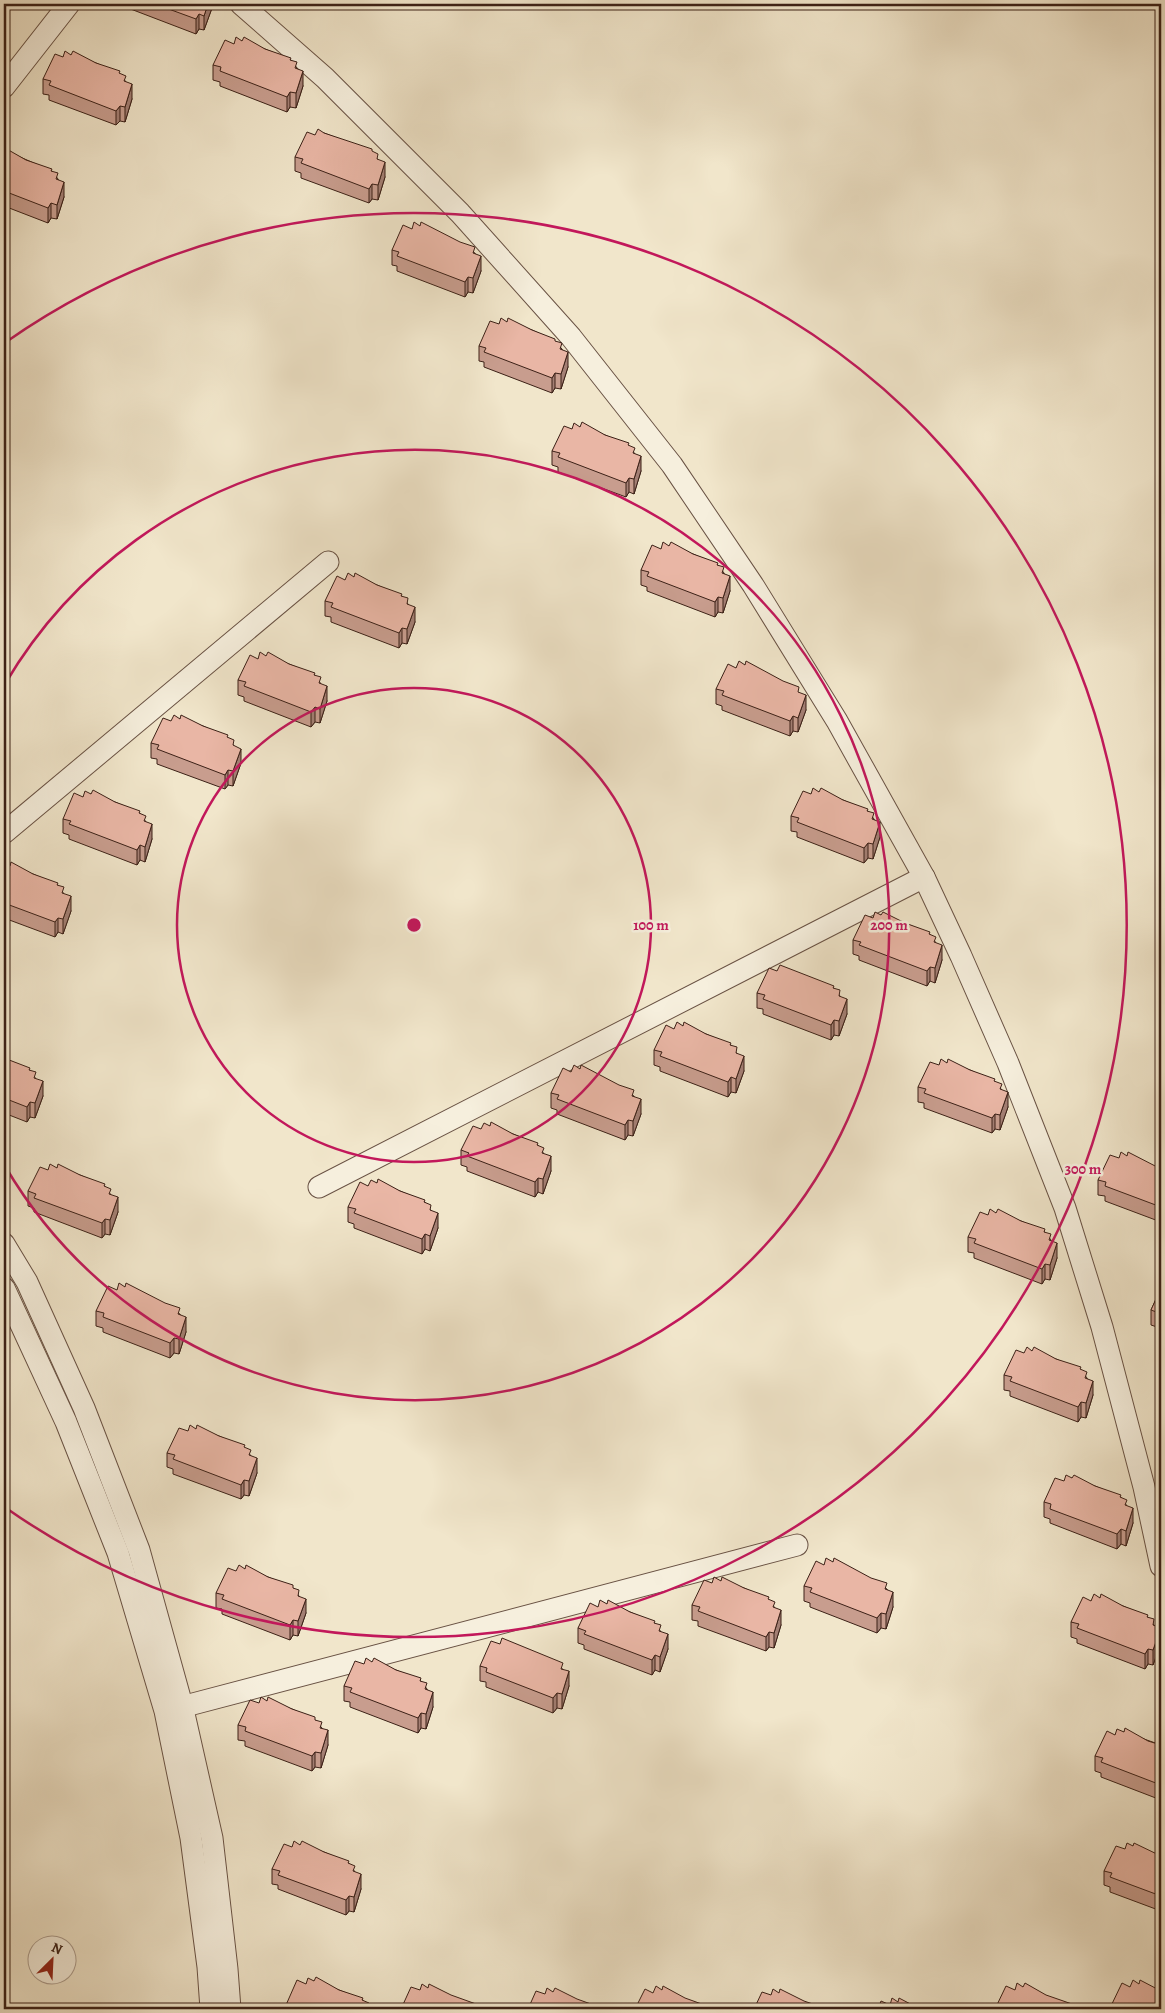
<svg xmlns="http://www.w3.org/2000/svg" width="1165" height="2013" font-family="Alegreya,serif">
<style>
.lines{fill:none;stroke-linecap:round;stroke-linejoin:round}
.minor-casing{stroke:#695244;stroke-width:23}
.minor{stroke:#f6efdd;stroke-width:21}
.wall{fill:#c89d8e;stroke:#3c2117}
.shaded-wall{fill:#a37f74;stroke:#3c2117}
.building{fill:#e9b6a5;stroke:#3c2117}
.ring{fill:none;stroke:#c2185b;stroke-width:2.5}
.centre{fill:#c2185b;stroke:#f6efdd;stroke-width:2.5}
.ring-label{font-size:15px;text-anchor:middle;font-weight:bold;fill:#c2185b;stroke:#f6efdd;stroke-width:5;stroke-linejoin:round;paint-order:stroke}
</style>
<rect width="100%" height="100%" fill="#f1e6cb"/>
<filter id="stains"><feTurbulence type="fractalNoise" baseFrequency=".004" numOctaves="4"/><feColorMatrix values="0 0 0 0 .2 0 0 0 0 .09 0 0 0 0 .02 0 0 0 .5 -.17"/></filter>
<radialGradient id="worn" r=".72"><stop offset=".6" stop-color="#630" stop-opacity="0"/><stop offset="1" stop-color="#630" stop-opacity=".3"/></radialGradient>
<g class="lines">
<!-- minor casing -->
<g class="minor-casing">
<g id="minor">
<polyline points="241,4 325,78 460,213 571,337 672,465 753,585 837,721 924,877 961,956 1008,1063 1065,1208 1102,1327 1144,1487 1161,1566"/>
<polyline points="4,87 69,4"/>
<polyline points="4,833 328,562"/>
<polyline points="319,1187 924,877"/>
<polyline points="4,1244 27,1282 84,1408 139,1550 182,1705 212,1838 227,1969 230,2009"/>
<polyline points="4,1288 66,1422 118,1553 165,1711 191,1838 208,1967 211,2009"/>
<polyline points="170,1710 797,1545"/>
</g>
</g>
<!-- minor -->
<use href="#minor" class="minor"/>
</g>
<!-- wall -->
<g class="wall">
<polygon points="128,4 212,4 212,8 204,30 199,29 196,34 128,8"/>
<polygon points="242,41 265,49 291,60 297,68 303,86 296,108 290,107 287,112 220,86 220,82 213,80 213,65 234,44"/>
<polygon points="71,55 96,63 120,74 126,82 132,99 125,122 120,121 116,125 49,100 49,95 43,94 43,79 63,57"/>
<polygon points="324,133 372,152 378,160 385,177 378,200 372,199 369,203 301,178 301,173 295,171 295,157 315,135"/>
<polygon points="4,150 52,171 58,179 64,197 57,219 51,218 48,223 4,206"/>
<polygon points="420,226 475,253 481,271 473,293 468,292 465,297 397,271 397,266 392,265 392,250 412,229"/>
<polygon points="507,322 532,330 555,341 562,349 568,367 561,389 555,388 552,393 484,367 484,362 479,361 479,346 499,324"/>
<polygon points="580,427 605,435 629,446 635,454 641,471 634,494 629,492 626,497 558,472 558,467 552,465 552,451 572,429"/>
<polygon points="669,546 693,554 718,565 724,573 730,591 723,613 718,612 715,617 647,591 647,587 641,585 641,570 661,549"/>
<polygon points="354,577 377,585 402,596 408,604 415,622 407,644 402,643 399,648 331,622 331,617 325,616 325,601 345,580"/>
<polygon points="266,656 289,664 315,675 321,684 327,701 320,723 315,722 311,727 244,701 244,697 238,695 238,680 258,659"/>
<polygon points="745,665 799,693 806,710 798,732 793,731 790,736 722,710 722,706 716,704 716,689 736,668"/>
<polygon points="180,719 203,726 228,738 234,746 241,763 233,786 228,785 225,789 157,764 157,759 151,758 151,743"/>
<polygon points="819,792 843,800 868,811 874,819 880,837 873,859 868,858 864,863 797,837 797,832 791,831 791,816 811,794"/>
<polygon points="91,794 115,802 140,813 146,822 152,839 145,862 140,860 137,865 69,839 69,835 63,833 63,819 83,797"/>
<polygon points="4,863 10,866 33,874 58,885 64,894 71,911 63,934 58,932 55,937 4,918"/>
<polygon points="881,915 905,923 930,934 936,943 942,960 935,983 930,981 927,986 859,960 859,956 853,954 853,940 873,918"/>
<polygon points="777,971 834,988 840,996 847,1014 839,1036 834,1035 831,1040 763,1014 763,1009 757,1008 757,993"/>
<polygon points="683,1026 706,1034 731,1045 737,1054 744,1071 736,1093 731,1092 728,1097 660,1071 660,1067 654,1065 654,1050 674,1029"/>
<polygon points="4,1058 30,1070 36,1079 43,1096 35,1118 30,1117 27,1122 4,1113"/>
<polygon points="947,1063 970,1070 995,1082 1002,1090 1008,1107 1000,1130 995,1129 992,1133 924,1108 924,1103 918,1102 918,1087 939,1065"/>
<polygon points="580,1069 634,1096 641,1114 633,1136 628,1135 625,1140 557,1114 557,1110 551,1108 551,1093 571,1072"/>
<polygon points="490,1126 513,1134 538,1145 544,1154 551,1171 543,1194 538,1192 535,1197 467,1171 467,1167 461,1165 461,1150 481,1129"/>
<polygon points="1127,1156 1161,1169 1161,1222 1105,1201 1105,1196 1098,1195 1098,1180 1119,1158"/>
<polygon points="57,1168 80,1175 105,1186 111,1195 118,1212 110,1235 105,1234 102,1238 34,1212 34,1208 28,1206 28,1191 48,1170"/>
<polygon points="377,1183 400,1191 425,1202 431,1211 438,1228 430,1251 425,1249 422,1254 354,1228 354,1224 348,1222 348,1207 368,1186"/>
<polygon points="996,1213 1021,1221 1045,1232 1051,1240 1057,1258 1050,1280 1045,1279 1042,1284 974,1258 974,1253 968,1252 968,1237 988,1215"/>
<polygon points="125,1287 180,1314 186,1332 179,1354 174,1353 170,1358 103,1332 103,1328 96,1326 96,1311 117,1290"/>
<polygon points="1161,1288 1161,1333 1157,1331 1157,1327 1151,1325 1151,1310"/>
<polygon points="1032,1351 1056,1359 1081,1370 1087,1378 1093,1395 1086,1418 1081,1417 1078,1422 1010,1396 1010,1391 1004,1390 1004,1375 1024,1353"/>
<polygon points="196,1429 219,1436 245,1448 251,1456 257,1473 249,1496 244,1495 241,1499 173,1474 173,1469 167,1467 167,1453 188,1431"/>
<polygon points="1072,1478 1095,1486 1121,1497 1127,1506 1133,1523 1126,1546 1121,1544 1117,1549 1050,1523 1050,1519 1044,1517 1044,1502 1064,1481"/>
<polygon points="833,1562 887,1589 893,1607 886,1629 881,1628 877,1633 810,1607 810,1603 804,1601 804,1586 824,1565"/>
<polygon points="245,1569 268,1577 293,1588 299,1596 306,1613 298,1636 293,1635 290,1640 222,1614 222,1609 216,1608 216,1593 236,1571"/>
<polygon points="721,1581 744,1588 769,1600 775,1608 781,1625 774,1648 769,1647 766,1651 698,1626 698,1621 692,1620 692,1605 712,1583"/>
<polygon points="1100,1598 1123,1606 1148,1617 1154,1625 1161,1643 1153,1665 1148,1664 1145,1669 1077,1643 1077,1639 1071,1637 1071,1622 1091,1601"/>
<polygon points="607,1604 630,1612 655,1623 661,1632 668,1649 660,1672 655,1670 652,1675 584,1649 584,1645 578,1643 578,1628 598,1607"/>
<polygon points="372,1662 396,1670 421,1681 427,1689 433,1707 426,1729 421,1728 418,1733 350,1707 350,1702 344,1701 344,1686 364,1664"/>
<polygon points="480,1666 563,1669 569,1686 562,1709 557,1708 553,1713 486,1687 486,1682 480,1681"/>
<polygon points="267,1701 292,1709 315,1720 322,1728 328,1745 321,1768 315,1767 312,1771 245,1746 245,1741 238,1740 238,1725 259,1703"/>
<polygon points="1124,1732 1161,1745 1161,1800 1101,1777 1101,1773 1095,1771 1095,1756 1115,1735"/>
<polygon points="300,1845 324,1852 349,1863 355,1872 361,1889 354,1912 349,1911 346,1915 278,1889 278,1885 272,1884 272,1869 292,1847"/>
<polygon points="1133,1846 1161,1856 1161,1911 1110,1892 1110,1887 1104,1885 1104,1871 1125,1849"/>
<polygon points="314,1981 339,1990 363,2000 369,2009 370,2009 286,2009 286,2005 306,1984"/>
</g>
<!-- shaded-wall -->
<g class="shaded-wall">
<polygon points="208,4 212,4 212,8 204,30 204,16"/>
<polygon points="199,14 199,29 196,34 196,19"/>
<polygon points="303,71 303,86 296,108 296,93"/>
<polygon points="132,84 132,99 125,122 125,107"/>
<polygon points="290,92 290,107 287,112 287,97"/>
<polygon points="120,106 120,121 116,125 116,111"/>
<polygon points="385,162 385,177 378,200 378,185"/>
<polygon points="64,182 64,197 57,219 57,205"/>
<polygon points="372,184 372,199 369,203 369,189"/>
<polygon points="51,203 51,218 48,223 48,208"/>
<polygon points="481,256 481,271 473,293 473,278"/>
<polygon points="468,277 468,292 465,297 465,282"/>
<polygon points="568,352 568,367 561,389 561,374"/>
<polygon points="555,373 555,388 552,393 552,378"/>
<polygon points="641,456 641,471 634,494 634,479"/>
<polygon points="629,478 629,492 626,497 626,483"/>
<polygon points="730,576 730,591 723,613 723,598"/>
<polygon points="718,597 718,612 715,617 715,602"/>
<polygon points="415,607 415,622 407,644 407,629"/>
<polygon points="402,628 402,643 399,648 399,633"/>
<polygon points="327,686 327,701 320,723 320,709"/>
<polygon points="806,695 806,710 798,732 798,718"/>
<polygon points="315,707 315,722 311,727 311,712"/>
<polygon points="793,716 793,731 790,736 790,721"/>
<polygon points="241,749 241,763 233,786 233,771"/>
<polygon points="228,770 228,785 225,789 225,775"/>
<polygon points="880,822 880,837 873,859 873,844"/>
<polygon points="152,824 152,839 145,862 145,847"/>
<polygon points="868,843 868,858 864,863 864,848"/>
<polygon points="140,845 140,860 137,865 137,850"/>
<polygon points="71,896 71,911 63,934 63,919"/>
<polygon points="58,918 58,932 55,937 55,922"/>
<polygon points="942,945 942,960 935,983 935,968"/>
<polygon points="930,967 930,981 927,986 927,971"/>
<polygon points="847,999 847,1014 839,1036 839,1021"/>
<polygon points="834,1020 834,1035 831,1040 831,1025"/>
<polygon points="744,1056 744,1071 736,1093 736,1079"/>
<polygon points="731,1077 731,1092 728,1097 728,1082"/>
<polygon points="43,1081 43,1096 35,1118 35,1103"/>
<polygon points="1008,1092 1008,1107 1000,1130 1000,1115"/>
<polygon points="641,1099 641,1114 633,1136 633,1121"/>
<polygon points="30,1102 30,1117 27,1122 27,1107"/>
<polygon points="995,1114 995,1129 992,1133 992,1118"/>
<polygon points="628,1120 628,1135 625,1140 625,1125"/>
<polygon points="551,1156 551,1171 543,1194 543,1179"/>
<polygon points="538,1178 538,1192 535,1197 535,1182"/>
<polygon points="118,1197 118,1212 110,1235 110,1220"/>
<polygon points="438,1213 438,1228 430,1251 430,1236"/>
<polygon points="105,1219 105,1234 102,1238 102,1223"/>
<polygon points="425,1234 425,1249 422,1254 422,1239"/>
<polygon points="1057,1243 1057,1258 1050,1280 1050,1265"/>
<polygon points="1045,1264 1045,1279 1042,1284 1042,1269"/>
<polygon points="186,1317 186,1332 179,1354 179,1339"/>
<polygon points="174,1338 174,1353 170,1358 170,1343"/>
<polygon points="1093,1381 1093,1395 1086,1418 1086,1403"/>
<polygon points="1081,1402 1081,1417 1078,1422 1078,1407"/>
<polygon points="257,1458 257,1473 249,1496 249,1481"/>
<polygon points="244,1480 244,1495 241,1499 241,1485"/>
<polygon points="1133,1508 1133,1523 1126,1546 1126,1531"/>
<polygon points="1121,1529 1121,1544 1117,1549 1117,1534"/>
<polygon points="893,1592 893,1607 886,1629 886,1614"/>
<polygon points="306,1599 306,1613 298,1636 298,1621"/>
<polygon points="781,1610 781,1625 774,1648 774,1633"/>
<polygon points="881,1613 881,1628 877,1633 877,1618"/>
<polygon points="293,1620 293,1635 290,1640 290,1625"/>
<polygon points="1161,1628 1161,1643 1153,1665 1153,1650"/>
<polygon points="769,1632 769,1647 766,1651 766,1637"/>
<polygon points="668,1634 668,1649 660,1672 660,1657"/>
<polygon points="1148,1649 1148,1664 1145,1669 1145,1654"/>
<polygon points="655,1655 655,1670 652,1675 652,1660"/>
<polygon points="569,1671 569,1686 562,1709 562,1694"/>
<polygon points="433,1692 433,1707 426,1729 426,1714"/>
<polygon points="557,1693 557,1708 553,1713 553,1698"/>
<polygon points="421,1713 421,1728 418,1733 418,1718"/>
<polygon points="328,1730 328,1745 321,1768 321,1753"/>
<polygon points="315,1752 315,1767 312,1771 312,1756"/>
<polygon points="361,1874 361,1889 354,1912 354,1897"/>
<polygon points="349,1896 349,1911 346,1915 346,1900"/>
</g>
<!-- building -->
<g class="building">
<polygon points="155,4 208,4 204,16 199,14 196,19"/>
<polygon points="236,37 242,41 244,37 265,49 291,58 290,60 297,62 295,68 303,71 296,93 290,92 287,97 220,71 221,67 213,65 225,40 234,44"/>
<polygon points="65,51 71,55 73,51 96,63 120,71 119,73 126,76 124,81 132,84 125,107 120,106 116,111 49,85 51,81 43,79 55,54 63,57"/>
<polygon points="318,129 324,133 372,149 372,151 378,154 377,159 385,162 378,185 372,184 369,189 301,163 303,159 295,157 307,132 315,135"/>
<polygon points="5,148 26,160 52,169 51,171 58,173 56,179 64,182 57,205 51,203 48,208 4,191 4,150"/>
<polygon points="414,222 420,226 421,222 460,242 475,247 473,253 481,256 473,278 468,277 465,282 397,256 399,252 392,250 403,225 412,229"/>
<polygon points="501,318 507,322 508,318 532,330 555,339 555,341 562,343 560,349 568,352 561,374 555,373 552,378 484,352 486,348 479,346 490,321 499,324"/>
<polygon points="582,422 605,435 629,443 628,445 635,448 633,453 641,456 634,479 629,478 626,483 558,457 560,453 552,451 564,426 572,429 574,423 580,427"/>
<polygon points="663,542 669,546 671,542 693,554 718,563 717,565 724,567 722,573 730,576 723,598 718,597 715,602 647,576 649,572 641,570 652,545 661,549"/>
<polygon points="348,573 354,577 355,573 377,585 402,594 401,596 408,598 407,604 415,607 407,629 402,628 399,633 331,607 333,603 325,601 337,576 345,580"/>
<polygon points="260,652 266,656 268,652 289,664 315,673 314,675 321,677 319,683 327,686 320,709 315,707 311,712 244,686 246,682 238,680 250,655 258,659"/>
<polygon points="739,661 745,665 746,661 783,681 799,687 798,692 806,695 798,718 793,716 790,721 722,695 724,691 716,689 728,664 736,668"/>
<polygon points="174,715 180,719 181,715 203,726 228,735 227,737 234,740 233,745 241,749 233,771 228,770 225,775 157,749 159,745 151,743 163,718 171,721"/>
<polygon points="813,788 819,792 821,788 843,800 868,809 867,811 874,813 872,819 880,822 873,844 868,843 864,848 797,822 799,818 791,816 803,791 811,794"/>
<polygon points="93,790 115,802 140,811 139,813 146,816 144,821 152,824 145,847 140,845 137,850 69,824 71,821 63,819 74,793 83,797 85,791 91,794"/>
<polygon points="11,862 33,874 58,883 57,885 64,887 62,893 71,896 63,919 58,918 55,922 4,903 4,863 10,866"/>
<polygon points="875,912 881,915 883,912 905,923 930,932 929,934 936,937 934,942 942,945 935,968 930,967 927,971 859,945 861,942 853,940 865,915 873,918"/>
<polygon points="780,965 834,986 833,988 840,990 839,996 847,999 839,1021 834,1020 831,1025 763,999 765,995 757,993 769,968 777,971"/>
<polygon points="677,1022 683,1026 684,1022 706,1034 731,1043 730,1045 737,1047 736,1053 744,1056 736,1079 731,1077 728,1082 660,1056 662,1052 654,1050 666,1025 674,1029"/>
<polygon points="4,1058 30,1068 29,1070 36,1072 34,1078 43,1081 35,1103 30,1102 27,1107 4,1098"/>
<polygon points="941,1059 947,1063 948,1059 970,1070 995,1079 994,1081 1002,1084 1000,1089 1008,1092 1000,1115 995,1114 992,1118 924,1093 926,1089 918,1087 930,1062 939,1065"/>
<polygon points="574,1065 580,1069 581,1065 619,1085 634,1090 632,1096 641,1099 633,1121 628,1120 625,1125 557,1099 559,1095 551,1093 563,1068 571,1072"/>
<polygon points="491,1122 513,1134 538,1143 537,1145 544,1148 542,1153 551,1156 543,1179 538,1178 535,1182 467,1156 469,1153 461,1150 473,1126 481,1129 484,1123 490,1126"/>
<polygon points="1121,1152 1127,1156 1128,1152 1161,1169 1161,1207 1105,1186 1106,1182 1098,1180 1110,1155 1119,1158"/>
<polygon points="50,1164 57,1168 58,1164 80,1175 105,1184 104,1186 111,1189 109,1194 118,1197 110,1220 105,1219 102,1223 34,1198 36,1194 28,1191 40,1167 48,1170"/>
<polygon points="378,1179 400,1191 425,1200 424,1202 431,1205 430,1210 438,1213 430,1236 425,1234 422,1239 354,1213 356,1209 348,1207 360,1182 368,1186 371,1180 377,1183"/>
<polygon points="990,1209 996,1213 998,1209 1021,1221 1045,1229 1044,1232 1051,1234 1049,1240 1057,1243 1050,1265 1045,1264 1042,1269 974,1243 976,1239 968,1237 980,1212 988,1215"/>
<polygon points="119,1283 125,1287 126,1283 165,1303 180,1308 178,1314 186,1317 179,1339 174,1338 170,1343 103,1317 104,1313 96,1311 108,1286 117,1290"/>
<polygon points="1161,1288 1161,1318 1157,1317 1159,1313 1151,1310"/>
<polygon points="1027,1347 1032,1351 1034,1347 1056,1359 1081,1367 1080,1369 1087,1372 1085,1378 1093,1381 1086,1403 1081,1402 1078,1407 1010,1381 1012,1377 1004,1375 1016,1350 1024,1353"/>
<polygon points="190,1425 196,1429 197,1425 219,1436 245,1445 244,1447 251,1450 249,1455 257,1458 249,1481 244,1480 241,1485 173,1459 175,1455 167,1453 179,1428 188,1431"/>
<polygon points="1066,1475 1072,1478 1074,1475 1095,1486 1121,1495 1120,1497 1127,1500 1125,1505 1133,1508 1126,1531 1121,1529 1117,1534 1050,1509 1051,1504 1044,1502 1055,1478 1064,1481"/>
<polygon points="826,1558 833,1562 834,1558 871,1578 887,1583 885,1589 893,1592 886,1614 881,1613 877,1618 810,1592 812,1588 804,1586 816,1561 824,1565"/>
<polygon points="239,1565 245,1569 246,1565 268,1577 293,1585 293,1588 299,1590 298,1596 306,1599 298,1621 293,1620 290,1625 222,1599 224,1595 216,1593 228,1568 236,1571"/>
<polygon points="714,1577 721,1581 722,1577 744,1588 769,1597 768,1599 775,1602 773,1607 781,1610 774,1633 769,1632 766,1637 698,1611 700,1607 692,1605 704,1580 712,1583"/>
<polygon points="1094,1594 1100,1598 1101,1594 1123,1606 1148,1615 1147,1617 1154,1619 1153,1625 1161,1628 1153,1650 1148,1649 1145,1654 1077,1628 1079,1624 1071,1622 1083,1597 1091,1601"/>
<polygon points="600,1600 607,1604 608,1600 630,1612 655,1621 654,1623 661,1625 659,1631 668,1634 660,1657 655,1655 652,1660 584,1634 586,1631 578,1628 590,1603 598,1607"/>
<polygon points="502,1638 563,1663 561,1669 569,1671 562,1694 557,1693 553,1698 486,1672 487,1668 480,1666 491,1641 500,1644"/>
<polygon points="366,1658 372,1662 374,1658 396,1670 421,1678 420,1681 427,1683 425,1689 433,1692 426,1714 421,1713 418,1718 350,1692 352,1688 344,1686 355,1661 364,1664"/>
<polygon points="261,1697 267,1701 268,1697 292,1709 315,1717 315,1720 322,1722 320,1728 328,1730 321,1753 315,1752 312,1756 245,1731 246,1727 238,1725 250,1700 259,1703"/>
<polygon points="1125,1728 1148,1741 1161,1745 1161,1785 1101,1762 1103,1758 1095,1756 1107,1731 1115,1735 1117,1729 1124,1732"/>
<polygon points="294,1841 300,1845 302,1841 324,1852 349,1861 348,1863 355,1866 353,1871 361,1874 354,1897 349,1896 346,1900 278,1875 280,1871 272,1869 284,1844 292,1847"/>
<polygon points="1127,1843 1133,1846 1134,1843 1161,1856 1161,1896 1110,1877 1112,1873 1104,1871 1116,1846 1125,1849"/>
<polygon points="316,1977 339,1990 363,1998 362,2000 369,2003 367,2008 370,2009 293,2009 293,2007 286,2005 297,1980 306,1984 308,1978 314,1981"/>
<polygon points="1133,1980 1139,1984 1140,1980 1161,1991 1161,2009 1114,2009 1110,2008 1122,1983 1130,1987"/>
<polygon points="1017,1983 1023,1987 1025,1983 1046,1995 1072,2004 1071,2006 1078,2008 1077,2009 995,2009 1006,1986 1015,1990"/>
<polygon points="422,1984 428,1988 429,1984 451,1995 476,2004 476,2006 483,2009 401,2009 411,1987 420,1990"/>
<polygon points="656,1986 662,1990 663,1986 685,1998 710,2007 710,2009 711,2009 635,2009 645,1989 653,1993"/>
<polygon points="547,1988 553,1992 555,1988 577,1999 602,2008 601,2009 528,2009 536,1991 545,1994"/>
<polygon points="773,1989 779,1993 780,1989 804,2001 827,2009 754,2009 762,1992 771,1995"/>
<polygon points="892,1998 898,2002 899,1998 920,2009 878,2009 881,2001 890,2005"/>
</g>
<!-- distance rings -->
<g class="ring">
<circle cx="414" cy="925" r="237"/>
<path d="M5 684A475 475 0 1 1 5 1166"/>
<path d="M6 342A712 712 0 1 1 6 1508"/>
</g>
<circle cx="414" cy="925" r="8" class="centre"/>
<g class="ring-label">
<text x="651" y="930">100 m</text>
<text x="889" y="930">200 m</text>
<text x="1083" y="1174">300 m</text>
</g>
<!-- margin -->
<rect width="1165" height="2013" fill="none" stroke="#f1e6cb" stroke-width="20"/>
<rect x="5" y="5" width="1155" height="2003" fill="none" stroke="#3c2117" stroke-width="2.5"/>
<rect x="10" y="10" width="1145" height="1993" fill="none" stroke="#3c2117"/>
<!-- north arrow -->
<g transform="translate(52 1960) rotate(24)"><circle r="24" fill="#f6efdd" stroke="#ac9d8e"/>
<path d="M0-4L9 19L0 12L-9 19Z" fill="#8f2418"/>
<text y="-8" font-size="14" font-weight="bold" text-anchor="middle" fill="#3c2117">N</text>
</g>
<rect width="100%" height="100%" filter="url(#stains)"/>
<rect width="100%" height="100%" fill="url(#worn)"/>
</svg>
